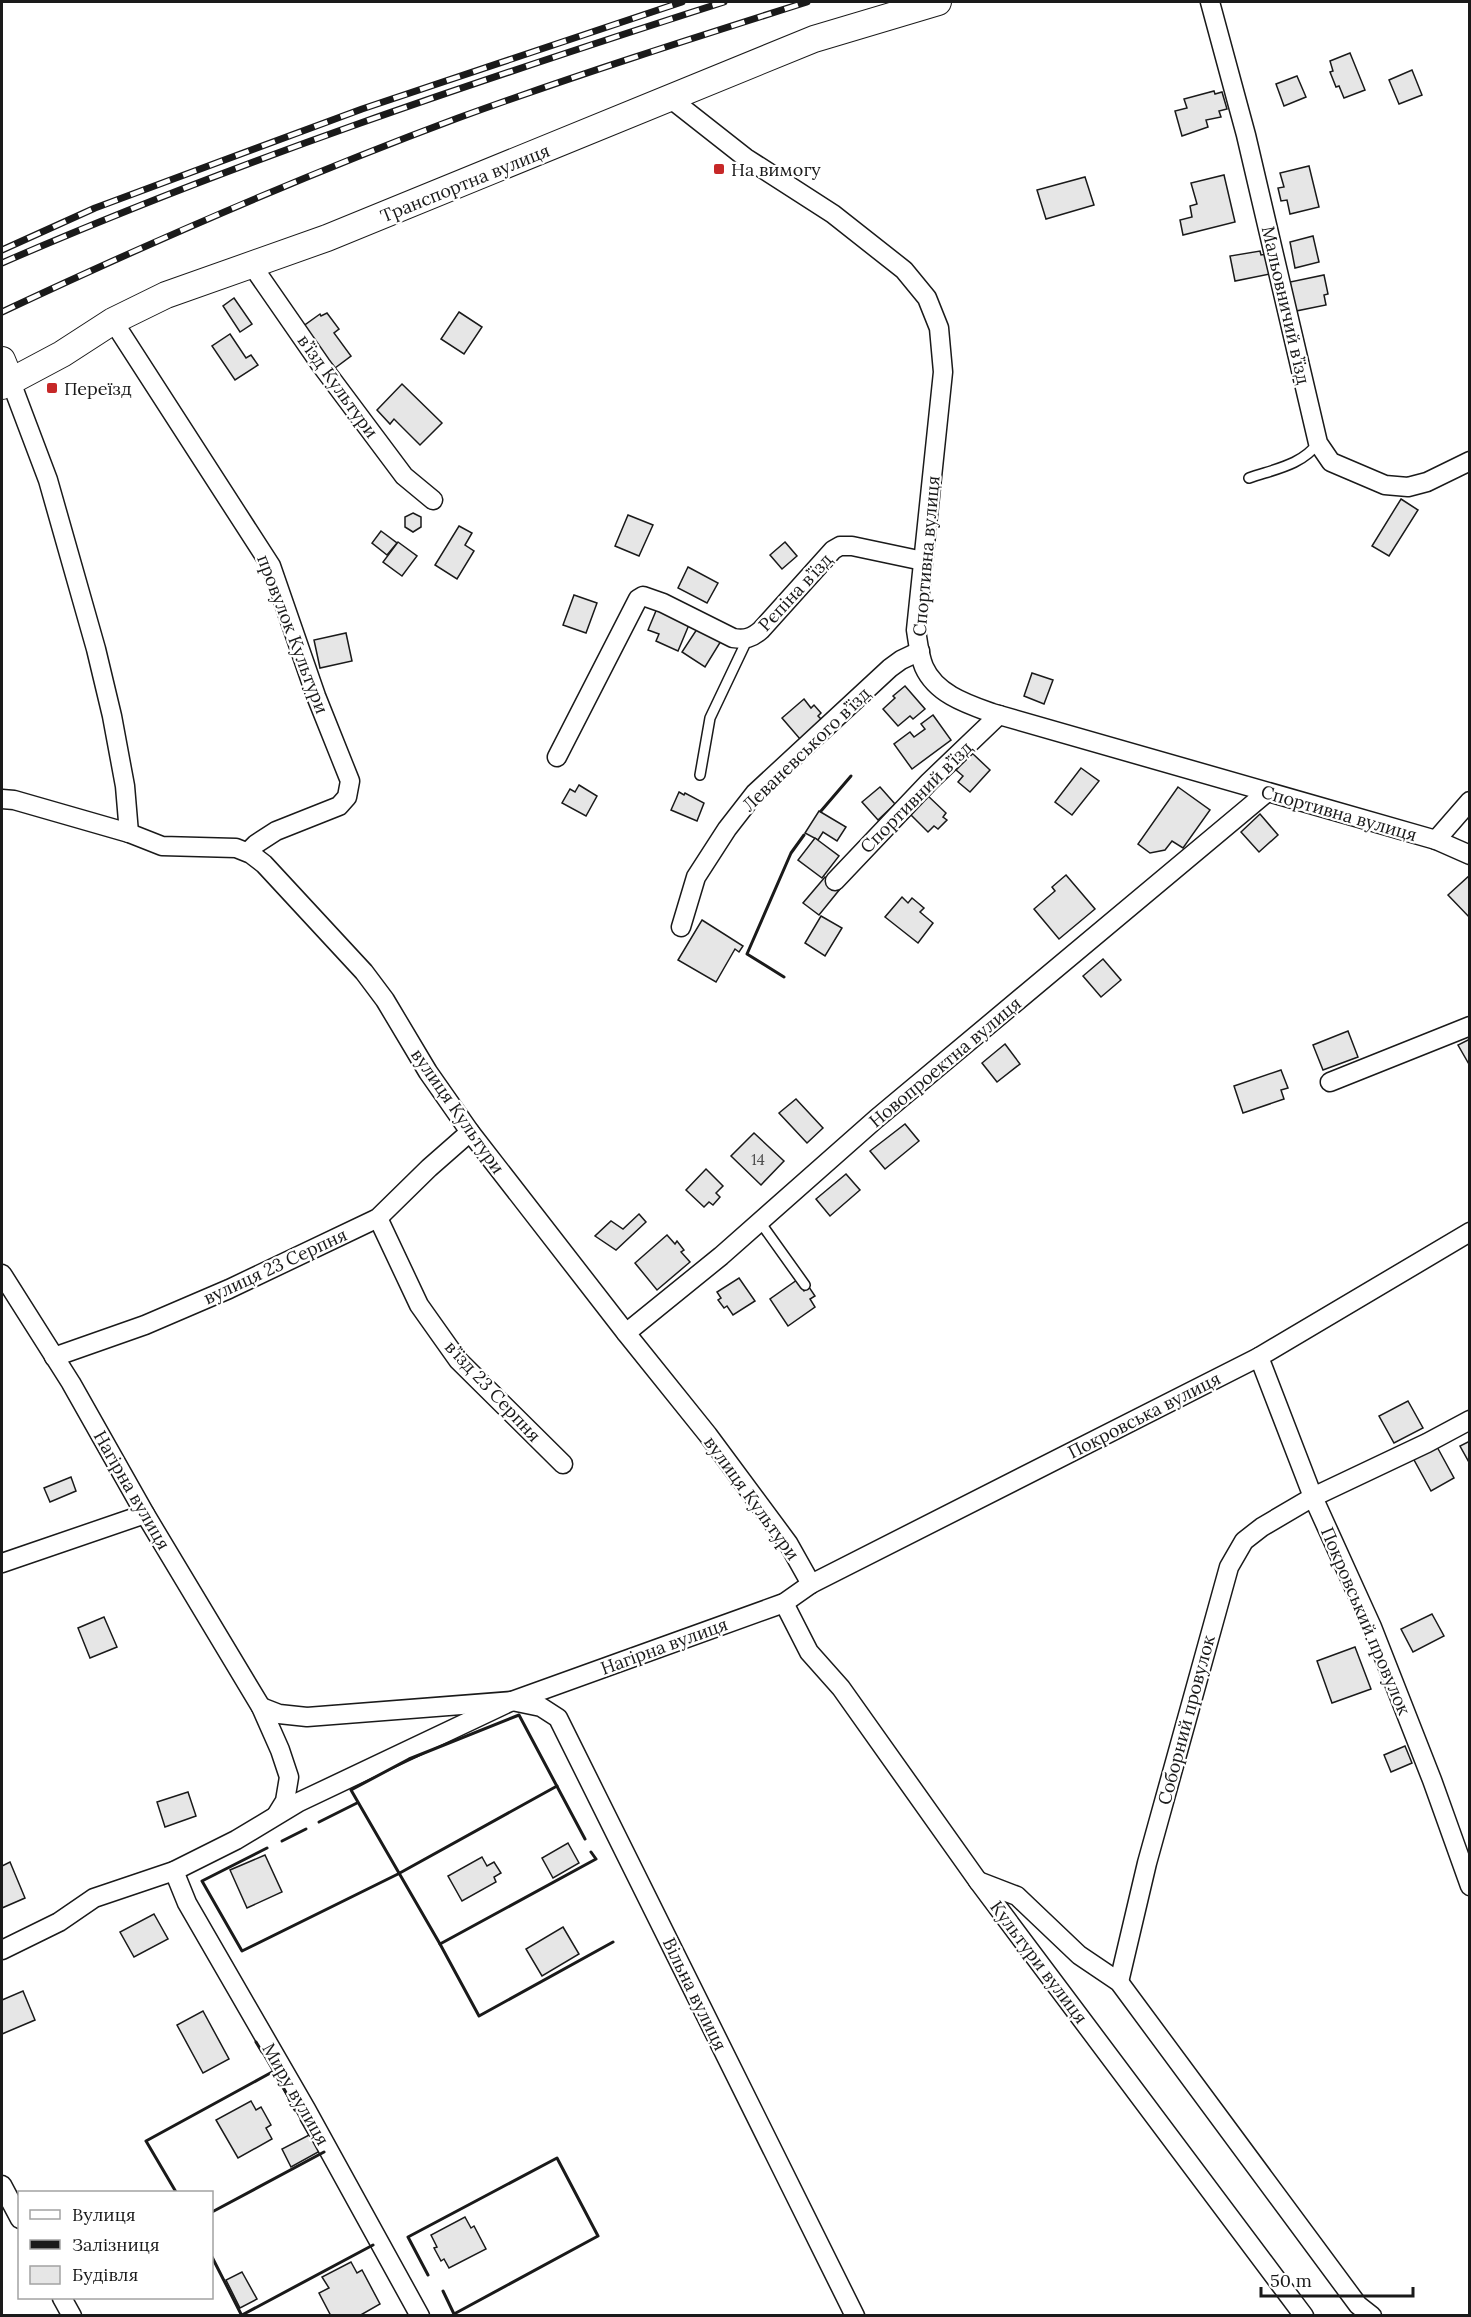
<svg xmlns="http://www.w3.org/2000/svg" width="1471" height="2317" font-family="Lora,serif">
<style>
.building{fill:#e6e6e6;stroke:#1a1a1a;stroke-width:1.5}
.lines{fill:none;stroke-linecap:round;stroke-linejoin:round}
.lane-casing{stroke:#1a1a1a;stroke-width:12}
.street-casing{stroke:#1a1a1a;stroke-width:21}
.secondary-casing{stroke:#1a1a1a;stroke-width:28}
.lane{stroke:#fff;stroke-width:9}
.street{stroke:#fff;stroke-width:18}
.secondary{stroke:#fff;stroke-width:26}
.rail-casing{stroke:#1a1a1a;stroke-width:7}
.rail{stroke:#fff;stroke-width:4.5;stroke-dasharray:14;stroke-linecap:butt}
.wall{stroke:#1a1a1a;stroke-width:3}
.poi-dot{fill:#c62828;stroke:#fff;stroke-width:2}
.labels{text-anchor:middle;dominant-baseline:central;stroke-width:4.5;stroke-linejoin:round;paint-order:stroke}
.number-label{font-size:15px;fill:#4d4d4d}
.poi-label{font-size:18px;fill:#1a1a1a;stroke:#fff;text-anchor:start}
.street-label{font-size:18px;fill:#1a1a1a;stroke:#fff}
</style>
<rect width="100%" height="100%" fill="#fff"/>
<!-- building -->
<g class="building">
<polygon points="1350,53 1365,90 1344,98 1339,86 1336,87 1330,72 1333,71 1330,61"/>
<polygon points="1412,70 1422,95 1399,104 1389,80"/>
<polygon points="1297,76 1306,97 1284,106 1276,84"/>
<polygon points="1214,91 1215,94 1222,92 1227,109 1219,111 1221,117 1206,120 1208,127 1182,136 1175,111 1187,108 1184,99"/>
<polygon points="1309,166 1319,207 1290,214 1287,200 1281,201 1278,188 1284,187 1280,173"/>
<polygon points="1224,175 1235,222 1183,235 1180,220 1192,217 1190,206 1197,204 1191,183"/>
<polygon points="1085,177 1094,205 1046,219 1037,190"/>
<polygon points="1313,236 1319,262 1295,268 1290,242"/>
<polygon points="1260,251 1261,255 1267,254 1270,274 1235,281 1230,256"/>
<polygon points="1324,275 1328,294 1324,295 1326,305 1296,311 1290,282"/>
<polygon points="234,298 252,324 240,332 223,306"/>
<polygon points="459,312 482,327 464,354 441,339"/>
<polygon points="327,313 339,329 334,333 351,356 335,368 302,327 320,314 321,316"/>
<polygon points="230,334 246,358 251,355 258,365 235,380 212,346"/>
<polygon points="402,384 442,423 420,445 394,419 390,424 377,410"/>
<polygon points="1401,499 1418,510 1389,556 1372,546"/>
<polygon points="413,513 421,517 421,527 413,532 405,527 405,517"/>
<polygon points="628,515 653,525 639,556 615,546"/>
<polygon points="459,526 472,533 465,545 474,551 457,579 435,565"/>
<polygon points="381,531 397,543 387,555 372,543"/>
<polygon points="398,542 417,556 402,576 383,562"/>
<polygon points="785,542 797,556 782,569 770,555"/>
<polygon points="688,567 718,583 707,603 678,588"/>
<polygon points="574,595 597,603 586,633 563,625"/>
<polygon points="658,606 691,620 678,651 656,641 659,634 648,630"/>
<polygon points="699,626 721,641 705,667 682,652"/>
<polygon points="346,633 352,661 320,668 314,640"/>
<polygon points="1032,673 1053,680 1044,704 1024,696"/>
<polygon points="905,686 925,709 913,719 910,716 898,726 883,709 895,698 893,696"/>
<polygon points="804,699 811,708 814,705 821,713 818,716 822,720 800,739 782,718"/>
<polygon points="933,715 951,740 912,769 894,744 910,732 914,737 925,729 921,724"/>
<polygon points="972,753 990,770 970,792 958,782 963,776 956,770"/>
<polygon points="1081,768 1099,781 1072,815 1055,802"/>
<polygon points="579,785 597,796 586,816 562,803 570,789 575,792"/>
<polygon points="880,787 895,804 878,820 862,802"/>
<polygon points="1178,787 1210,810 1183,848 1172,841 1165,850 1150,853 1138,844"/>
<polygon points="679,792 684,795 685,793 704,803 697,821 671,810"/>
<polygon points="926,794 946,813 943,817 947,820 938,829 934,826 928,832 908,812"/>
<polygon points="819,811 846,827 837,841 823,832 818,840 805,833"/>
<polygon points="1260,814 1278,835 1259,852 1241,832"/>
<polygon points="815,838 839,856 822,878 798,860"/>
<polygon points="1066,875 1095,909 1059,939 1034,909 1055,891 1052,887"/>
<polygon points="1470,875 1470,918 1448,895"/>
<polygon points="825,877 840,889 819,915 803,903"/>
<polygon points="902,897 908,903 912,898 924,908 920,912 933,923 918,943 885,917"/>
<polygon points="821,916 842,928 825,956 805,943"/>
<polygon points="702,920 743,946 739,952 735,949 716,982 678,960"/>
<polygon points="1103,959 1121,980 1101,997 1083,976"/>
<polygon points="1348,1031 1358,1057 1323,1070 1313,1045"/>
<polygon points="1470,1039 1470,1066 1458,1045"/>
<polygon points="1005,1044 1020,1064 997,1082 982,1063"/>
<polygon points="1281,1070 1288,1088 1281,1090 1284,1099 1243,1113 1234,1086"/>
<polygon points="796,1099 823,1128 807,1143 779,1113"/>
<polygon points="905,1124 919,1141 885,1169 870,1151"/>
<polygon points="754,1133 784,1161 761,1185 731,1156"/>
<polygon points="706,1169 723,1186 716,1193 720,1197 713,1205 709,1202 704,1207 686,1190"/>
<polygon points="846,1174 860,1190 830,1216 816,1199"/>
<polygon points="639,1214 646,1222 616,1250 595,1236 611,1221 623,1229"/>
<polygon points="667,1235 675,1244 677,1241 684,1250 681,1252 690,1262 657,1290 635,1263"/>
<polygon points="739,1278 755,1301 733,1315 727,1306 724,1308 718,1300 721,1298 717,1292"/>
<polygon points="797,1280 804,1291 809,1287 815,1296 810,1299 815,1307 788,1326 770,1299"/>
<polygon points="1408,1401 1423,1428 1394,1443 1379,1416"/>
<polygon points="1470,1441 1470,1464 1460,1446"/>
<polygon points="1436,1445 1454,1478 1431,1491 1413,1458"/>
<polygon points="71,1477 76,1491 50,1502 44,1488"/>
<polygon points="1432,1614 1444,1636 1413,1652 1401,1629"/>
<polygon points="104,1617 117,1647 90,1658 78,1628"/>
<polygon points="1355,1647 1371,1689 1332,1703 1317,1661"/>
<polygon points="1405,1746 1412,1763 1391,1772 1384,1755"/>
<polygon points="188,1792 196,1816 165,1827 157,1802"/>
<polygon points="568,1843 579,1863 553,1878 542,1858"/>
<polygon points="265,1855 282,1892 247,1908 230,1870"/>
<polygon points="482,1857 487,1866 494,1862 501,1873 494,1877 496,1882 462,1901 448,1876"/>
<polygon points="10,1862 25,1898 2,1908 2,1866"/>
<polygon points="154,1914 168,1939 134,1957 120,1932"/>
<polygon points="563,1927 579,1954 542,1976 526,1949"/>
<polygon points="23,1991 35,2020 2,2034 2,2000"/>
<polygon points="203,2011 229,2059 203,2073 177,2025"/>
<polygon points="251,2101 256,2110 261,2107 271,2125 266,2128 272,2139 238,2158 216,2120"/>
<polygon points="311,2134 320,2151 291,2167 282,2149"/>
<polygon points="465,2217 471,2228 474,2226 486,2249 449,2268 444,2259 441,2261 434,2248 437,2247 431,2235"/>
<polygon points="351,2262 357,2273 362,2270 380,2304 359,2316 331,2316 319,2293 329,2288 322,2277"/>
<polygon points="242,2272 257,2299 240,2308 226,2280"/>
</g>
<g class="lines">
<!-- lane casing -->
<g class="lane-casing">
<g id="lane">
<path d="M1249 478C1275 469 1302 465 1318 443"/>
<polyline points="700,775 710,718 748,638"/>
<polyline points="760,1222 805,1285"/>
</g>
</g>
<!-- street casing -->
<g class="street-casing">
<g id="street">
<polyline points="1210,2 1246,135 1318,443 1331,462 1385,485 1408,487 1427,482 1470,461"/>
<path d="M671 99 746 158 833 214 904 270 927 298 939 328 943 372 916 630C918 642 919 655 924 667 936 694 967 704 992 713L1436 840 1470 855"/>
<polyline points="251,264 321,365 404,476 433,500"/>
<polyline points="113,321 271,566 316,696 350,781 347,797 339,806 276,831 256,844 248,852"/>
<polyline points="11,382 48,480 96,649 112,716 125,786 129,833"/>
<path d="M557 757 638 599 643 596 663 603 733 638C745 640 752 638 761 630L833 550 840 546H852L923 561"/>
<polyline points="2,799 14,800 129,833 162,846 236,848 251,854 264,864 364,972 385,1000 428,1072 470,1132 626,1333 708,1435 788,1543 811,1584"/>
<polyline points="1436,840 1470,801"/>
<polyline points="835,881 929,782 999,715"/>
<polyline points="681,927 696,877 727,829 755,793 890,668 901,660 920,651"/>
<polyline points="1330,1082 1470,1026"/>
<polyline points="378,1218 419,1305 458,1360 563,1464"/>
<polyline points="2,1274 71,1383 145,1514 261,1707 280,1750 289,1777 285,1801 277,1814"/>
<polyline points="626,1333 721,1256 876,1119 1266,793"/>
<polyline points="54,1357 145,1325 229,1289 378,1218 429,1168 470,1132"/>
<polyline points="1259,1357 1313,1497 1372,1627 1432,1780 1470,1886"/>
<polyline points="2,1563 145,1514"/>
<polyline points="784,1603 809,1652 841,1688 978,1881 1304,2316"/>
<polyline points="261,1707 279,1714 307,1717 512,1701 541,1707 558,1718 855,2316"/>
<polyline points="174,1871 187,1903 306,2109 420,2316"/>
<polyline points="978,1881 1017,1896 1079,1955 1119,1982 1358,2305 1372,2316"/>
<polyline points="2,1950 59,1922 94,1898 174,1871 236,1840 299,1802 512,1701 784,1603 811,1584 1259,1357 1470,1232"/>
<polyline points="1119,1982 1147,1863 1229,1567 1244,1541 1262,1527 1313,1497 1427,1443 1470,1420"/>
<polyline points="2,2185 20,2219"/>
<polyline points="62,2298 72,2316"/>
</g>
</g>
<!-- secondary casing -->
<g class="secondary-casing">
<g id="secondary">
<polyline points="2,360 11,382"/>
<polyline points="2,386 62,354 113,321 166,295 327,238 814,39 938,2"/>
</g>
</g>
<!-- lane -->
<use href="#lane" class="lane"/>
<!-- street -->
<use href="#street" class="street"/>
<!-- secondary -->
<use href="#secondary" class="secondary"/>
<!-- rail casing -->
<g class="rail-casing">
<g id="rail">
<polyline points="2,250 95,208 362,109 682,2"/>
<path d="M2 263C236 161 480 80 724 2"/>
<path d="M2 312C151 242 302 176 458 118 573 76 690 39 807 2"/>
</g>
</g>
<!-- rail -->
<use href="#rail" class="rail"/>
<!-- wall -->
<g class="wall">
<polyline points="821,811 851,776"/>
<polyline points="784,977 747,954 791,853 804,835"/>
<polyline points="319,1822 357,1803"/>
<polyline points="585,1839 519,1715 409,1759 351,1790 440,1944 479,2016 613,1942"/>
<polyline points="282,1841 306,1829"/>
<polyline points="267,1848 202,1881 242,1951 398,1874 557,1786"/>
<polyline points="440,1944 596,1859 591,1852"/>
<polyline points="256,2042 262,2052"/>
<polyline points="276,2075 288,2096"/>
<polyline points="289,2099 295,2110"/>
<polyline points="301,2120 309,2134"/>
<polyline points="176,2192 146,2141 274,2071"/>
<polyline points="212,2212 324,2152"/>
<polyline points="212,2257 242,2316"/>
<polyline points="428,2275 408,2237 557,2158 598,2236 454,2314 443,2291"/>
<polyline points="242,2315 373,2245"/>
</g>
</g>
<!-- markers -->
<g class="poi-dot">
<rect x="713" y="163" width="12" height="12" rx="3"/>
<rect x="46" y="382" width="12" height="12" rx="3"/>
</g>
<g class="labels">
<!-- number labels -->
<g class="number-label">
<text x="758" y="1159">14</text>
</g>
<!-- poi labels -->
<g class="poi-label">
<text x="731" y="169">На вимогу</text>
<text x="64" y="388">Переїзд</text>
</g>
<!-- street labels -->
<g class="street-label">
<text transform="translate(465 183) rotate(-22)">Транспортна вулиця</text>
<text transform="translate(1286 305) rotate(77)">Мальовничий в’їзд</text>
<text transform="translate(338 386) rotate(54)">в’їзд Культури</text>
<text transform="translate(926 556) rotate(-85)">Спортивна вулиця</text>
<text transform="translate(795 592) rotate(-47)">Рєпіна в’їзд</text>
<text transform="translate(293 634) rotate(69)">провулок Культури</text>
<text transform="translate(806 749) rotate(-44)">Леваневського в’їзд</text>
<text transform="translate(916 797) rotate(-45)">Спортивний в’їзд</text>
<text transform="translate(1339 813) rotate(16)">Спортивна вулиця</text>
<text transform="translate(945 1062) rotate(-40)">Новопроектна вулиця</text>
<text transform="translate(458 1111) rotate(55)">вулиця Культури</text>
<text transform="translate(275 1266) rotate(-25)">вулиця 23 Серпня</text>
<text transform="translate(493 1391) rotate(47)">в’їзд 23 Серпня</text>
<text transform="translate(1144 1415) rotate(-27)">Покровська вулиця</text>
<text transform="translate(132 1490) rotate(60)">Нагірна вулиця</text>
<text transform="translate(752 1498) rotate(54)">вулиця Культури</text>
<text transform="translate(1366 1621) rotate(67)">Покровський провулок</text>
<text transform="translate(664 1646) rotate(-20)">Нагірна вулиця</text>
<text transform="translate(1186 1720) rotate(-75)">Соборний провулок</text>
<text transform="translate(1039 1962) rotate(53)">Культури вулиця</text>
<text transform="translate(695 1994) rotate(64)">Вільна вулиця</text>
<text transform="translate(296 2094) rotate(60)">Миру вулиця</text>
</g>
</g>
<!-- border -->
<rect width="1471" height="2317" fill="none" stroke="#1a1a1a" stroke-width="6"/>
<!-- legend -->
<rect x="18" y="2191" width="195" height="108" fill="#ffffff" stroke="#a3a3a3" stroke-width="1.5"/>
<rect x="30" y="2210" width="30" height="9" fill="#ffffff" stroke="#a3a3a3" stroke-width="1.5"/>
<text x="72" y="2221" font-size="18" fill="#1a1a1a">Вулиця</text>
<rect x="30" y="2240" width="30" height="9" fill="#1a1a1a" stroke="#a3a3a3" stroke-width="1.5"/>
<text x="72" y="2251" font-size="18" fill="#1a1a1a">Залізниця</text>
<rect x="30" y="2266" width="30" height="18" fill="#e6e6e6" stroke="#a3a3a3" stroke-width="1.5"/>
<text x="72" y="2281" font-size="18" fill="#1a1a1a">Будівля</text>
<!-- scale -->
<path d="M1261 2287v9h152v-9" fill="none" stroke="#1a1a1a" stroke-width="3"/>
<text x="1270" y="2287" font-size="18" fill="#1a1a1a" stroke="#ffffff" stroke-width="4.5" paint-order="stroke">50 m</text>
</svg>
